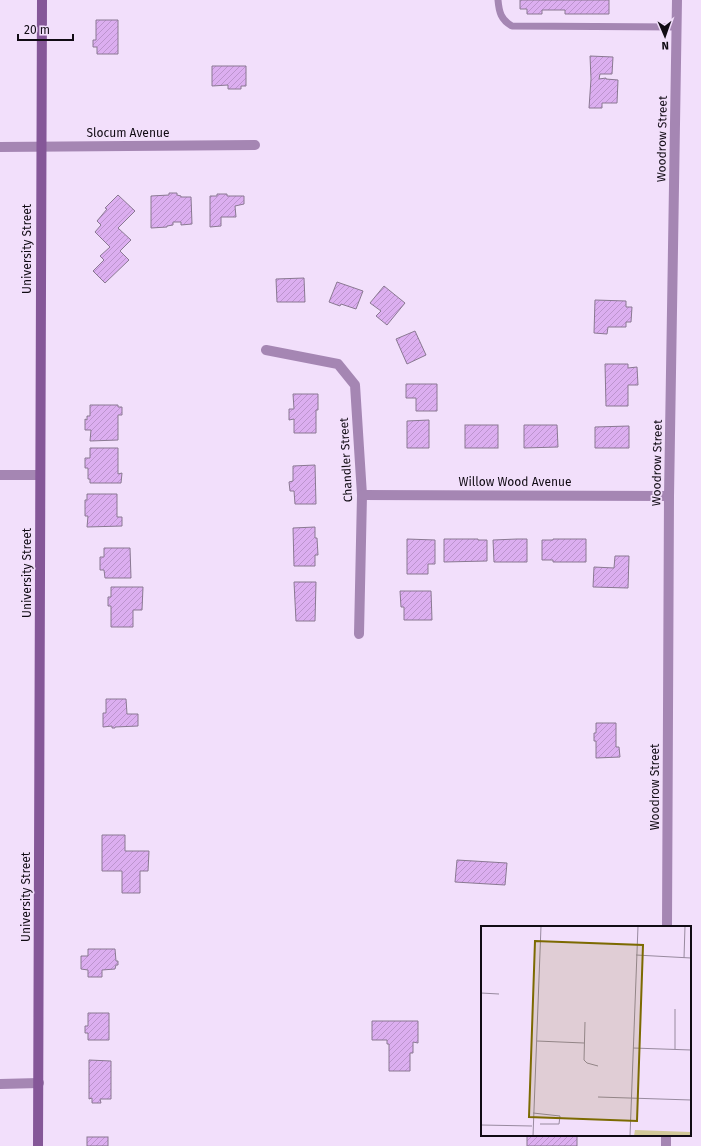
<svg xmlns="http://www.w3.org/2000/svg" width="701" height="1146" font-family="'Fira Sans',sans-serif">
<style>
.building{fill:url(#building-hatch);stroke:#8a7992}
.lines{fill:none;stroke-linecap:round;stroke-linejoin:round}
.lane{stroke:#a586b3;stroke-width:7}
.street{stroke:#a586b3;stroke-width:10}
.secondary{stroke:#855798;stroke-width:10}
.labels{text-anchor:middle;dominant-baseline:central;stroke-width:3.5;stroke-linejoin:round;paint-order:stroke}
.street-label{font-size:12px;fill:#110b14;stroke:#f2dffb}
.inset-road{fill:none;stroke:#988a9f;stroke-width:1}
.view{fill:#7c6a01;fill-opacity:0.15;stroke:#7c6a01;stroke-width:2}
.inset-edge{fill:none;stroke:#110b14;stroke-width:2}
</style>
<defs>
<pattern id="building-hatch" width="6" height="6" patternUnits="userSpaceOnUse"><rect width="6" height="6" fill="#dcaef0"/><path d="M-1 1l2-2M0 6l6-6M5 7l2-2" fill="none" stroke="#bc94cd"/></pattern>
</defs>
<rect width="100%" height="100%" fill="#f2dffb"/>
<!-- building -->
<g class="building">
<polygon points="520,0 609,0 609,14 565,14 565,10 542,10 542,14 527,14 527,9 520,9"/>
<polygon points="96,20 118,20 118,54 97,54 97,47 93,47 93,40 96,40"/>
<polygon points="590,56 613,57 612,74 600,74 599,79 606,78 606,79 618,80 617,103 602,103 602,108 589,108 591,79"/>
<polygon points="212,66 246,66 246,86 241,86 241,89 228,89 228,85 212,86"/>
<polygon points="169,193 177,193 177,195 181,196 181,197 191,197 192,224 181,225 181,222 173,222 173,225 167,226 167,227 151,228 151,196 169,195"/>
<polygon points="217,194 227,194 227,196 244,196 244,204 235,206 236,217 221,217 221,226 210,227 210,196 217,196"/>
<polygon points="118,195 135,211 118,228 131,240 120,251 129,260 105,283 93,271 104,260 100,256 110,247 95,232 101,225 97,221 107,209 105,208"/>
<polygon points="304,278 305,302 277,302 276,279"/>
<polygon points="337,282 363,291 356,309 341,304 340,306 329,302"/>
<polygon points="384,286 405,303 387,325 376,316 381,311 370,303"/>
<polygon points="595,300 626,301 626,307 632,307 631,322 626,322 626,327 608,327 607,334 594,333"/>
<polygon points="415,331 426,355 407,364 396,339"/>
<polygon points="605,364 628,364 628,368 637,367 638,385 628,385 628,406 606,406"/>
<polygon points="406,384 437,384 437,411 416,411 416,398 406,398"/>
<polygon points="293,394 318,394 318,410 316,410 316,433 294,433 294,419 289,420 289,409 294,409"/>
<polygon points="90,405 118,405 118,407 122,407 122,415 118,415 118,440 90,441 91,430 85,430 85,419 87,420 87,416 90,416"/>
<polygon points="429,420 429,448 407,448 407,421"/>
<rect x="465" y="425" width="33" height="23"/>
<polygon points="524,425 557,425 558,447 524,448"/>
<polygon points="629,426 629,448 595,448 595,427"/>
<polygon points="90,448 118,448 118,474 122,473 121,483 90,483 90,479 88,479 88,468 85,468 85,458 90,458"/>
<polygon points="315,465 316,504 295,504 294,491 290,491 289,482 293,481 293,466"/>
<polygon points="87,494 117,494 117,517 122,517 122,526 87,527 88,516 85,516 85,500 87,500"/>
<polygon points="315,527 315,538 317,538 318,555 315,555 315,566 294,566 293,528"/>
<polygon points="407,539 435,540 435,564 428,564 428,574 407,574"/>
<polygon points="444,539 478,539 478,540 487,540 487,561 444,562"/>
<polygon points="517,539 527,539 527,562 494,562 493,540"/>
<polygon points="553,539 586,539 586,562 553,562 553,560 542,560 542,540 553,540"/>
<polygon points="104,548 130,548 131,578 105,578 104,570 100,570 100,557 104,557"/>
<polygon points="615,556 629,556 628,588 593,587 594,567 614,568"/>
<polygon points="294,582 316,582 315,621 296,621"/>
<polygon points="111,587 143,587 142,610 133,610 133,627 111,627 111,606 108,606 108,597 111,597"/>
<polygon points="400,591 431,591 432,620 404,620 404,607 401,607"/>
<polygon points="106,699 126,699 127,714 138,714 138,726 115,727 115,728 112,728 112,726 103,727 103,713 106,713"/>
<polygon points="596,723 616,723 616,747 619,747 620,757 596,758 596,741 594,741 594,733 596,733"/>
<polygon points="102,835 125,835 125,851 149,851 148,871 140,871 140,893 122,893 122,871 102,871"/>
<polygon points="457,860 507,863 505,885 455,882"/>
<polygon points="88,949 115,949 116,961 118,961 118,965 116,965 115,969 102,970 102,977 88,977 88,970 81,969 81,956 88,956"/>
<polygon points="88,1013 109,1013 109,1040 88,1040 88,1033 85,1033 85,1026 88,1026"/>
<polygon points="372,1021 418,1021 418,1043 413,1042 413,1053 410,1053 410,1071 389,1071 389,1044 387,1044 387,1040 372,1040"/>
<polygon points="89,1060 111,1061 111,1099 100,1099 101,1103 92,1103 92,1098 89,1099"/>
<rect x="527" y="1135" width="50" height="11"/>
<rect x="87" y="1137" width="21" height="9"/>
</g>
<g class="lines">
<!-- lane -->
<path class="lane" d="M498 0C499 12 501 20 512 26L677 27"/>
<!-- street -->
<g class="street">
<polyline points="0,147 255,145"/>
<polyline points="266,350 338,364 355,385 362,495 359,634"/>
<polyline points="0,475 40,475"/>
<polyline points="362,495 669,496"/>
<polyline points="667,927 669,496 677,0"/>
<polyline points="0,1084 39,1083"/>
<polyline points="666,1146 666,1135"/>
</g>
<!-- secondary -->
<polyline class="secondary" points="38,1146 42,0"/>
</g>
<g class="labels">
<!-- street labels -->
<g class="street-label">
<text x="128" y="133">Slocum Avenue</text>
<text transform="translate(662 139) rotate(-89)">Woodrow Street</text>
<text transform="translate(27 249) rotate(-90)">University Street</text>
<text transform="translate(346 460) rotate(-93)">Chandler Street</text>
<text transform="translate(657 463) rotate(-89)">Woodrow Street</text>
<text x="515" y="482">Willow Wood Avenue</text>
<text transform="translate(27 573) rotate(-90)">University Street</text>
<text transform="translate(655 787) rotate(-90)">Woodrow Street</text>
<text transform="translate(26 897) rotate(-90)">University Street</text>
</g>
</g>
<!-- overview -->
<g transform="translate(481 926)">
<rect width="210" height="210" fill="#f2dffb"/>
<path d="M154 204 210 206V210H153Z" fill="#d2c899"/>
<path class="inset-road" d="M155 29 210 32M203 32 204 0M0 67 18 68M104 96 103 134 106 137 117 140M56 115 103 117M152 122 210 124M194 123V83M117 171 210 174M52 187 79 190 78 198H59M0 199 51 200M52 210 60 0M149 210 157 0"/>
<path class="view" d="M54 15 162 19 156 195 48 191Z"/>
<rect width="210" height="210" class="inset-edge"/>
</g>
<!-- north arrow -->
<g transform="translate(665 36) rotate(178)" stroke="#f2dffb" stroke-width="3" paint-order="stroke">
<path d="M0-3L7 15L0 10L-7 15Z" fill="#110b14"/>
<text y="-6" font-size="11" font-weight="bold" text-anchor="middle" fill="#110b14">N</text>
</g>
<!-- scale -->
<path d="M18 34v6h55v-6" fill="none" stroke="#110b14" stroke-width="2"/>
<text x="24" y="34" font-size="12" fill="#110b14" stroke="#f2dffb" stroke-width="3" paint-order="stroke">20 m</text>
</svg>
